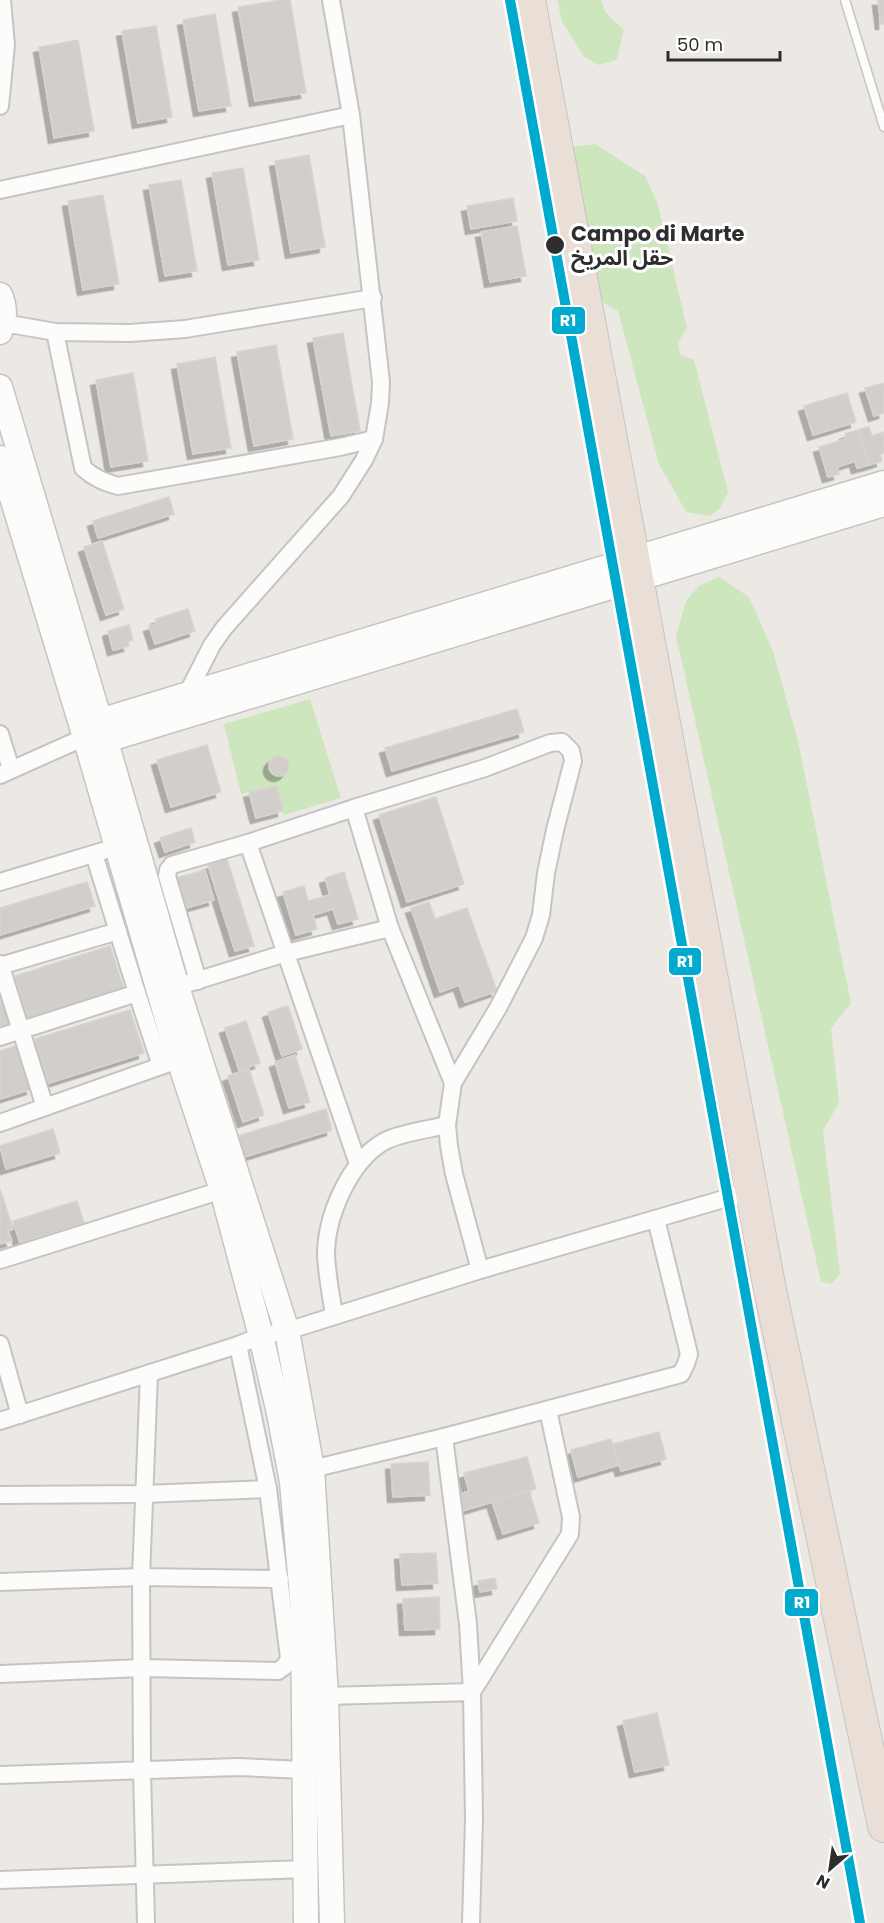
<svg xmlns="http://www.w3.org/2000/svg" width="884" height="1923" font-family="Poppins,'Noto Sans Arabic',sans-serif">
<style>
.green{fill:#cee6be}
.building{fill:#d1cecb;stroke:#d7d4d0;stroke-width:1.5;filter:url(#shadow)}
.lines{fill:none;stroke-linecap:round;stroke-linejoin:round}
.lane-casing{stroke:#c5c4c5;stroke-width:11}
.street-casing{stroke:#c5c4c5;stroke-width:20}
.secondary-casing{stroke:#c5c4c5;stroke-width:27}
.highway-casing{stroke:#c6c5c4;stroke-width:34}
.lane{stroke:#fcfcfb;stroke-width:8}
.street{stroke:#fcfcfb;stroke-width:16}
.secondary{stroke:#fcfcfb;stroke-width:24}
.highway{stroke:#eadfd6;stroke-width:32}
.rail-1-casing{stroke:#fff;stroke-width:15}
.rail-1{stroke:#00a9ce;stroke-width:10}
.stop-dot{fill:#2e2e2e;stroke:#fff;stroke-width:2}
.labels{text-anchor:middle;dominant-baseline:central;stroke-width:6;stroke-linejoin:round;paint-order:stroke}
.stop-label{font-size:21px;font-weight:bold;fill:#2e2e2e;stroke:#fff;text-anchor:start}
.line-badge{stroke:#fff;stroke-width:2}
.badge-label{font-size:16px;text-anchor:middle;font-weight:bold;fill:#fff}
</style>
<defs>
<filter id="shadow"><feDropShadow dx="-5.5" dy="5.5" stdDeviation="0" flood-color="#0004"/></filter>
</defs>
<rect width="100%" height="100%" fill="#ece8e4"/>
<!-- green -->
<g class="green">
<polygon points="557,0 601,0 605,12 624,30 617,60 599,65 584,57 562,21"/>
<polygon points="595,144 645,176 658,205 687,328 678,342 680,354 694,360 728,492 720,508 710,516 686,512 659,464 618,311 599,300 571,147"/>
<polygon points="719,577 749,597 773,651 798,741 851,1003 831,1028 839,1103 823,1130 840,1274 832,1284 821,1282 676,636 686,601 699,586"/>
<polygon points="310,699 341,798 284,815 276,786 241,794 224,724"/>
</g>
<!-- building -->
<g class="building">
<polygon points="281,0 290,0 306,93 255,101 238,7"/>
<polygon points="878,0 884,0 884,24 881,24"/>
<polygon points="215,14 231,106 199,111 183,20"/>
<polygon points="156,26 172,117 138,123 122,31"/>
<polygon points="78,40 94,131 54,138 39,47"/>
<polygon points="309,155 325,247 291,253 275,161"/>
<polygon points="243,168 259,260 228,265 212,173"/>
<polygon points="181,180 197,271 165,276 149,185"/>
<polygon points="103,195 119,284 83,290 68,201"/>
<polygon points="513,198 517,221 471,229 467,206"/>
<polygon points="517,226 526,276 490,282 481,232"/>
<polygon points="343,333 360,431 331,436 313,338"/>
<polygon points="276,345 293,439 254,446 237,352"/>
<polygon points="215,357 231,448 193,454 177,364"/>
<polygon points="133,373 148,461 111,467 96,380"/>
<polygon points="884,383 884,413 874,416 865,388"/>
<polygon points="847,393 856,422 813,435 804,406"/>
<polygon points="869,427 872,436 884,432 884,453 880,454 882,461 869,465 858,430"/>
<polygon points="858,430 869,465 857,468 855,461 837,467 839,474 828,477 819,447 846,439 845,434"/>
<polygon points="169,497 174,514 98,538 93,521"/>
<polygon points="102,541 124,609 106,615 84,547"/>
<polygon points="188,609 195,631 155,644 149,626 157,624 156,619"/>
<polygon points="129,625 133,640 128,641 129,646 113,650 108,631"/>
<polygon points="517,709 524,732 392,771 385,748"/>
<polygon points="207,745 221,792 171,807 157,760"/>
<circle cx="279" cy="766" r="10"/>
<polygon points="277,786 283,811 256,818 249,792"/>
<polygon points="436,797 464,884 407,902 379,815"/>
<polygon points="191,828 195,842 165,852 160,838"/>
<polygon points="227,859 254,946 235,951 208,865"/>
<polygon points="205,870 214,900 186,908 176,878"/>
<polygon points="344,872 358,919 338,924 333,909 313,915 317,929 296,935 283,892 304,886 308,901 330,895 325,878"/>
<polygon points="87,882 95,906 0,935 0,908"/>
<polygon points="429,902 435,919 467,908 497,991 465,1002 459,985 440,992 411,908"/>
<polygon points="110,946 124,990 29,1020 15,976"/>
<polygon points="0,985 12,1024 0,1027"/>
<polygon points="288,1006 302,1049 282,1056 268,1012"/>
<polygon points="130,1010 144,1053 49,1083 35,1039"/>
<polygon points="246,1021 260,1063 239,1070 225,1028"/>
<polygon points="19,1045 32,1089 0,1099 0,1051"/>
<polygon points="295,1055 310,1102 289,1108 275,1062"/>
<polygon points="249,1069 264,1115 243,1122 228,1076"/>
<polygon points="326,1109 332,1130 244,1157 238,1136"/>
<polygon points="53,1129 60,1153 6,1169 0,1146"/>
<polygon points="0,1189 13,1229 8,1231 12,1241 0,1244"/>
<polygon points="77,1201 84,1223 20,1243 13,1221"/>
<polygon points="659,1432 666,1459 621,1471 613,1444"/>
<polygon points="611,1439 619,1465 578,1477 571,1450"/>
<polygon points="527,1457 536,1489 462,1511 460,1494 469,1491 464,1473"/>
<polygon points="428,1462 430,1495 393,1497 391,1464"/>
<polygon points="529,1490 539,1523 503,1534 492,1501"/>
<polygon points="436,1553 438,1583 402,1585 400,1554"/>
<polygon points="495,1578 497,1589 480,1592 478,1581"/>
<polygon points="439,1597 440,1629 405,1630 403,1599"/>
<polygon points="657,1713 669,1765 635,1772 623,1721"/>
</g>
<g class="lines">
<!-- lane casing -->
<g class="lane-casing">
<polyline id="lane" points="845,0 884,127"/>
</g>
<!-- street casing -->
<g class="street-casing">
<g id="street">
<polyline points="0,106 6,45 2,0"/>
<polyline points="0,190 351,115"/>
<polyline points="4,323 55,332 130,333 185,329 373,298"/>
<path d="M55 332 83 468C94 478 104 482 118 486L340 447 374 439"/>
<polyline points="187,694 212,645 224,628 341,496 364,460 374,439 380,403 381,382 351,115 331,0"/>
<polyline points="0,734 11,769"/>
<polyline points="0,775 85,737"/>
<polyline points="354,808 390,928 453,1083"/>
<polyline points="248,843 358,1164"/>
<polyline points="94,854 137,993 161,1066"/>
<polyline points="0,882 103,851"/>
<polyline points="0,964 45,1107"/>
<polyline points="0,966 118,931"/>
<polyline points="198,981 167,876 168,870 172,865 248,843 354,808 485,768 550,743 562,742 571,751 573,761 555,830 546,873 541,915 534,938 498,1008 453,1083 447,1125 449,1146 454,1174 480,1270"/>
<polyline points="189,983 286,953 390,928"/>
<polyline points="0,1037 137,993"/>
<polyline points="0,1123 172,1062"/>
<polyline points="0,1260 222,1190"/>
<path d="M334 1315C331 1296 327 1275 326 1255 326 1216 350 1160 385 1141 400 1133 430 1129 447 1125"/>
<polyline points="0,1344 20,1415"/>
<polyline points="0,1421 238,1345 261,1336 287,1331 480,1270 751,1191"/>
<polyline points="444,1437 681,1374 686,1364 689,1354 656,1219"/>
<polyline points="312,1469 444,1437 468,1624 472,1692"/>
<polyline points="0,1495 144,1494 268,1489"/>
<polyline points="0,1582 141,1577 280,1579"/>
<polyline points="0,1674 142,1668 278,1671 285,1666 289,1658 268,1489 238,1345"/>
<polyline points="472,1692 570,1534 571,1517 548,1410"/>
<polyline points="326,1696 472,1692 474,1819 471,1923"/>
<polyline points="0,1775 238,1767 304,1770"/>
<polyline points="0,1880 306,1869"/>
<polyline points="146,1923 142,1771 141,1577 149,1374"/>
</g>
</g>
<!-- secondary casing -->
<g class="secondary-casing">
<g id="secondary">
<path d="M0 295C6 308 5 319 0 332"/>
<polyline points="0,387 100,721 177,987 287,1331 312,1469 326,1696 332,1923"/>
<polyline points="0,458 85,737 179,1060 222,1190 261,1336 279,1413 292,1482 303,1609 306,1923"/>
<polyline points="89,733 100,721 884,483"/>
<polyline points="90,738 106,740 884,504"/>
</g>
</g>
<!-- highway casing -->
<g class="highway-casing">
<polyline id="highway" points="529,0 769,1285 884,1826"/>
</g>
<!-- lane -->
<use href="#lane" class="lane"/>
<!-- street -->
<use href="#street" class="street"/>
<!-- secondary -->
<use href="#secondary" class="secondary"/>
<!-- highway -->
<use href="#highway" class="highway"/>
<!-- rail-1 casing -->
<g class="rail-1-casing">
<polyline id="rail-1" points="510,0 860,1923"/>
</g>
<!-- rail-1 -->
<use href="#rail-1" class="rail-1"/>
</g>
<!-- markers -->
<circle class="stop-dot" cx="555" cy="245" r="10"/>
<g class="labels">
<!-- stop labels -->
<g class="stop-label">
<text x="571" y="233">Campo di Marte<tspan x="571" dy="24">حقل المريخ</tspan></text>
</g>
</g>
<g class="line-badge">
<rect x="551" y="306" width="35" height="29" rx="6" fill="#00a9ce"/>
<rect x="668" y="947" width="34" height="29" rx="6" fill="#00a9ce"/>
<rect x="784" y="1588" width="35" height="29" rx="6" fill="#00a9ce"/>
</g>
<g class="badge-label">
<text x="568" y="326">R1</text>
<text x="685" y="967">R1</text>
<text x="802" y="1608">R1</text>
</g>
<!-- north arrow -->
<g transform="translate(830 1869) rotate(209)" stroke="#ffffff" stroke-width="4.5" paint-order="stroke">
<path d="M0-4.5L10 22L0 15L-10 22Z" fill="#2e2e2e"/>
<text y="-9" font-size="16" font-weight="bold" text-anchor="middle" fill="#2e2e2e">N</text>
</g>
<!-- scale -->
<path d="M668 51v9h112v-9" fill="none" stroke="#2e2e2e" stroke-width="3"/>
<text x="677" y="51" font-size="18" fill="#2e2e2e" stroke="#ffffff" stroke-width="4.5" paint-order="stroke">50 m</text>
</svg>
